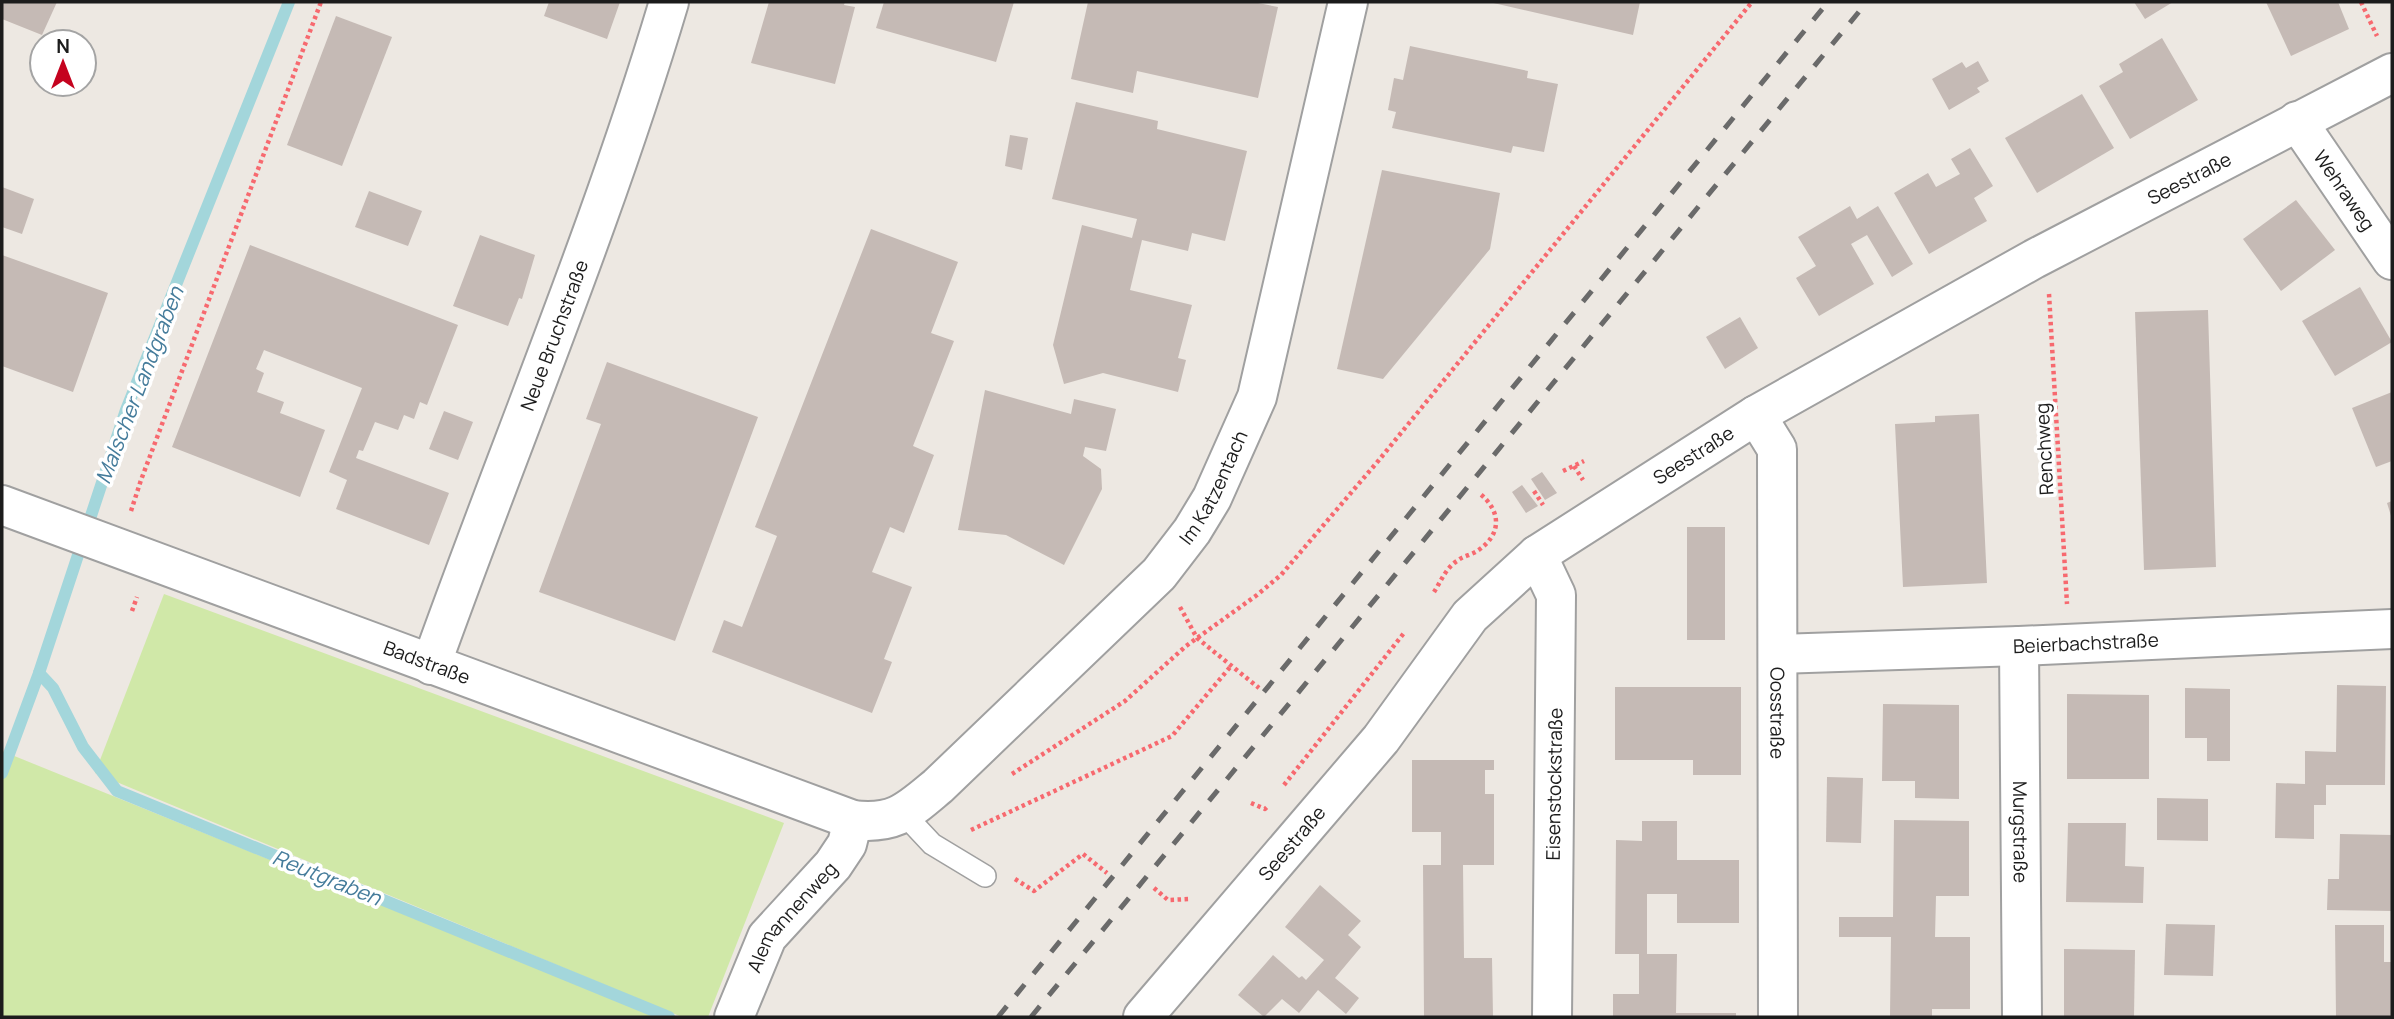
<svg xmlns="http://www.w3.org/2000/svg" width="2394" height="1019" font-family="Manrope,sans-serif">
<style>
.grass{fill:#d0e8a8}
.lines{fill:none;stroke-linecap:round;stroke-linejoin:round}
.stream{stroke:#a3d6db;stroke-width:12}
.building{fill:#c5bab5}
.service-casing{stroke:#a0a0a0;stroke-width:24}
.minor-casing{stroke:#a0a0a0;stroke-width:42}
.path{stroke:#f7696f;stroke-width:4.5;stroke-dasharray:3.5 3.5;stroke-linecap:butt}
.service{stroke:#fff;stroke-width:21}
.minor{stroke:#fff;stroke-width:38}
.rail{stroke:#6a6a6a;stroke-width:5;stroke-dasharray:14 14;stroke-linecap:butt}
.labels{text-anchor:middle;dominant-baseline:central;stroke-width:7;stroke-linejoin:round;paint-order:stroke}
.street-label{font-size:19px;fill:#1c1c1c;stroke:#fff}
.water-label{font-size:21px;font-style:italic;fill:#457c9b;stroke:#fff}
</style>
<rect width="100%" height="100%" fill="#ede8e2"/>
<!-- grass -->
<g class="grass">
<polygon points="164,594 784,823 708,1017 682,1017 95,773"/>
<polygon points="2,751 658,1017 2,1017"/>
</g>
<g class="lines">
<!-- stream -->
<g class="stream">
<polyline points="39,673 53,688 83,747 117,791 669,1017"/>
<polyline points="2,773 39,673 126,410 289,2"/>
</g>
</g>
<!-- building -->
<g class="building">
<polygon points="2,2 57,2 42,35 2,19"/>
<polygon points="549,2 620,2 607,39 544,16"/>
<polygon points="769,2 845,2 844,5 855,7 835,84 751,63"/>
<polygon points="884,2 1014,2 996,62 876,28"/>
<polygon points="1088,2 1253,2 1278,7 1258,98 1137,71 1133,93 1071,79"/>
<polygon points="1489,2 1640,2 1633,35"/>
<polygon points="2134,2 2173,2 2145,19"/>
<polygon points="2266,2 2338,2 2349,29 2291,56"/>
<polygon points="336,16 392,37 342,166 287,145"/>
<polygon points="2162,38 2198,100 2130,139 2099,86 2123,72 2119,64"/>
<polygon points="1410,46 1528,71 1527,78 1558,84 1544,152 1513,146 1511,153 1392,128 1396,112 1388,110 1394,78 1403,80"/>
<polygon points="1978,61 1989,81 1977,88 1980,92 1949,110 1932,79 1962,62 1966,68"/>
<polygon points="2082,94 2114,148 2037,193 2005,138"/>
<polygon points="1076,102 1158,121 1157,129 1247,151 1225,241 1192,233 1188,251 1142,240 1130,290 1192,305 1178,358 1186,360 1178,392 1103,373 1064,384 1053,345 1082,225 1132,238 1137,219 1052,199"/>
<polygon points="1010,135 1028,138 1022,170 1005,166"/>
<polygon points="1970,148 1993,186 1974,198 1987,221 1929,254 1894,193 1928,173 1936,187 1960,174 1951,159"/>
<polygon points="1382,170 1500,193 1490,249 1383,379 1337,369"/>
<polygon points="2,187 34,199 22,234 2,227"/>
<polygon points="369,191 422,211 408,246 355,227"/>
<polygon points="2296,200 2335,250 2281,291 2243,239"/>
<polygon points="1850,206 1857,219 1878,206 1913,264 1892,277 1867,235 1851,244 1874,284 1819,316 1796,278 1816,266 1798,237"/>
<polygon points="871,229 958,262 931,333 954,341 913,446 934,455 904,533 890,527 872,572 912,587 884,659 892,662 872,713 712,652 724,620 742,627 777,536 755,527"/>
<polygon points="480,235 535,255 522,299 519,298 508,326 453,306"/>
<polygon points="250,245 458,325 427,405 420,402 414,419 404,415 398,430 375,422 363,451 359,450 356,458 449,493 429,545 336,509 347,480 329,472 362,388 264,350 256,369 264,373 257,392 284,402 280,413 325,430 300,497 172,447"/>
<polygon points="2,255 108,293 73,392 2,366"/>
<polygon points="2360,287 2392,342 2335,376 2302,321"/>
<polygon points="2208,310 2216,567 2144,570 2135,312"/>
<polygon points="1740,317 1758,348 1725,369 1706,337"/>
<polygon points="607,362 758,417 675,641 539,592 601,424 586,419"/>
<polygon points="985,390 1071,414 1074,399 1116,409 1106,451 1085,447 1083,456 1101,469 1102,489 1064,565 1006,535 958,530"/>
<polygon points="2392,392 2392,461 2376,467 2352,408"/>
<polygon points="444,411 473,422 458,460 429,449"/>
<polygon points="1979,414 1987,583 1903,587 1895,424 1935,422 1935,416"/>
<polygon points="1542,472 1557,493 1545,500 1531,479"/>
<polygon points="1522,485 1538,506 1526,513 1512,492"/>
<polygon points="2392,501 2392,519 2387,503"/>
<rect x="1687" y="527" width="38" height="113"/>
<polygon points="2337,685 2386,686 2385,785 2326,785 2326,805 2314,805 2314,839 2275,838 2276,783 2305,784 2305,751 2336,752"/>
<polygon points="1615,687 1741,687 1741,775 1693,775 1693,760 1615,760"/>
<polygon points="2185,688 2230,689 2230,761 2207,761 2207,738 2185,738"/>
<polygon points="2067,694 2149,695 2149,779 2067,779"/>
<polygon points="1883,704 1959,705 1959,799 1915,798 1915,781 1882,781"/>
<polygon points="1412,760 1494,760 1494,770 1485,770 1485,794 1494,794 1494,865 1463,865 1464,958 1492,958 1493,1017 1424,1017 1423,865 1441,865 1441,832 1412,832"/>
<polygon points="1827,777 1863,778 1861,843 1826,842"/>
<polygon points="2157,798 2208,799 2208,841 2157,840"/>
<polygon points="1894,820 1969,821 1969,896 1936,896 1935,937 1970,937 1970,1009 1932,1009 1932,1016 1890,1016 1891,937 1839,937 1839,917 1893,917"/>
<polygon points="1642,821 1677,821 1677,860 1739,860 1739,923 1677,923 1677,894 1647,894 1647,954 1677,954 1676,1013 1736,1013 1736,1017 1613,1017 1613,994 1639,994 1639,954 1615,954 1616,840 1642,841"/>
<polygon points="2068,823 2126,823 2125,866 2144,867 2143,903 2066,902"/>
<polygon points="2340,834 2392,835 2392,911 2327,910 2328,879 2339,879"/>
<polygon points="1320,885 1361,921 1348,935 1361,947 1335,978 1359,998 1346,1014 1318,990 1299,1013 1282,999 1264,1017 1238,995 1273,955 1299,978 1302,976 1306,980 1324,960 1285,927"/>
<polygon points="2166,924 2215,925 2213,976 2164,975"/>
<polygon points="2335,925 2384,925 2384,962 2392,962 2392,1017 2336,1017"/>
<polygon points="2064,949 2135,950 2134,1017 2064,1017"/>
</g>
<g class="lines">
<!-- service casing -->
<g class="service-casing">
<polyline id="service" points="903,813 932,844 985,876"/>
</g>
<!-- minor casing -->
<g class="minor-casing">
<g id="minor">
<path id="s1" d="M2297 121 2392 260"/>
<path id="s2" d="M1756 415 1777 449 1778 1017"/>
<path id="s3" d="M2 505 853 820C895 825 908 811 938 786L1159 574 1192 531 1212 498 1257 397 1348 2"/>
<polyline points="1537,555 1556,595 1552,1017"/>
<path id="s4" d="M2019 646 2022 1017"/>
<path id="s5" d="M1778 654 2019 646 2392 629"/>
<path id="s6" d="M431 665C510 444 602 227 669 2"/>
<path id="s7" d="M734 1017 767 937 833 865 847 844 853 820"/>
<path id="s8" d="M1143 1017 1381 739 1470 616 1537 555 1756 415 2034 259 2392 73"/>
</g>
</g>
<!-- path -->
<g class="path">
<polyline points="2361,2 2377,36"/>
<polyline points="2049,294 2067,604"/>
<polyline points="1574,466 1583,480"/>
<polyline points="1563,471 1584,461"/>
<polyline points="1534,491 1543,505"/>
<polyline points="131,511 141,480 321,2"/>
<path d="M1434 592C1441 581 1446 568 1457 561 1463 556 1471 555 1477 551 1502 535 1502 511 1479 493"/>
<polyline points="1180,607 1197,638 1259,688"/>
<polyline points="132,611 137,597"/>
<polyline points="1012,774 1125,701 1186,646 1257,595 1281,575 1379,460 1752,2"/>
<polyline points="1284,785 1404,633"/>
<polyline points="1251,803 1265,809 1268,806"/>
<polyline points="971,830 1172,736 1231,666"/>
<polyline points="1015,879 1034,891 1083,854 1107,873"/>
<polyline points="1154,888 1168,900 1190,899"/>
</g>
<!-- service -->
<use href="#service" class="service"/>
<!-- minor -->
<use href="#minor" class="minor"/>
<!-- rail -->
<g class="rail">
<polyline points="998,1017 1828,2"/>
<polyline points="1031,1017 1867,2"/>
</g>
</g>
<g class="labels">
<!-- street labels -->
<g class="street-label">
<text stroke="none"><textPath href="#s8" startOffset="1362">Seestraße</textPath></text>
<text stroke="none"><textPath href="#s1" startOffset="84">Wehraweg</textPath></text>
<text stroke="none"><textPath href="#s6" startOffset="352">Neue Bruchstraße</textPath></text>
<text transform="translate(2044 449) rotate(-93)">Renchweg</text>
<text stroke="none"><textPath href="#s8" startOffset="794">Seestraße</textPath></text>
<text stroke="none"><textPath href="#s3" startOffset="1412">Im Katzentach</textPath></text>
<text stroke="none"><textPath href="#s5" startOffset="308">Beierbachstraße</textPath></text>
<text stroke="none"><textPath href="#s3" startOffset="453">Badstraße</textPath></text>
<text stroke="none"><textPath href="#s2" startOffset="304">Oosstraße</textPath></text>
<text transform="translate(1554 784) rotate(-89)">Eisenstockstraße</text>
<text stroke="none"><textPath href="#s4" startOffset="186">Murgstraße</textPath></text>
<text stroke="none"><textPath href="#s8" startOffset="229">Seestraße</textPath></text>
<text stroke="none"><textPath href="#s7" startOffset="117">Alemannenweg</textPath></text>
</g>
<!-- water labels -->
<g class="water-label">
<text transform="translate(139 385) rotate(-69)">Malscher Landgraben</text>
<text transform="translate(327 877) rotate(22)">Reutgraben</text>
</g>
</g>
<!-- border -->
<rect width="2394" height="1019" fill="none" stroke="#1c1c1c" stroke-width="7"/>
<!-- north arrow -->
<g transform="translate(63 63)"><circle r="33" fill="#ffffff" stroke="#a4a4a4" stroke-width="2"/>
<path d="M0-5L12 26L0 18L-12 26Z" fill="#c5031f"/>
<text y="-10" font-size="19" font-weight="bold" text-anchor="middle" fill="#1c1c1c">N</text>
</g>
</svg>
